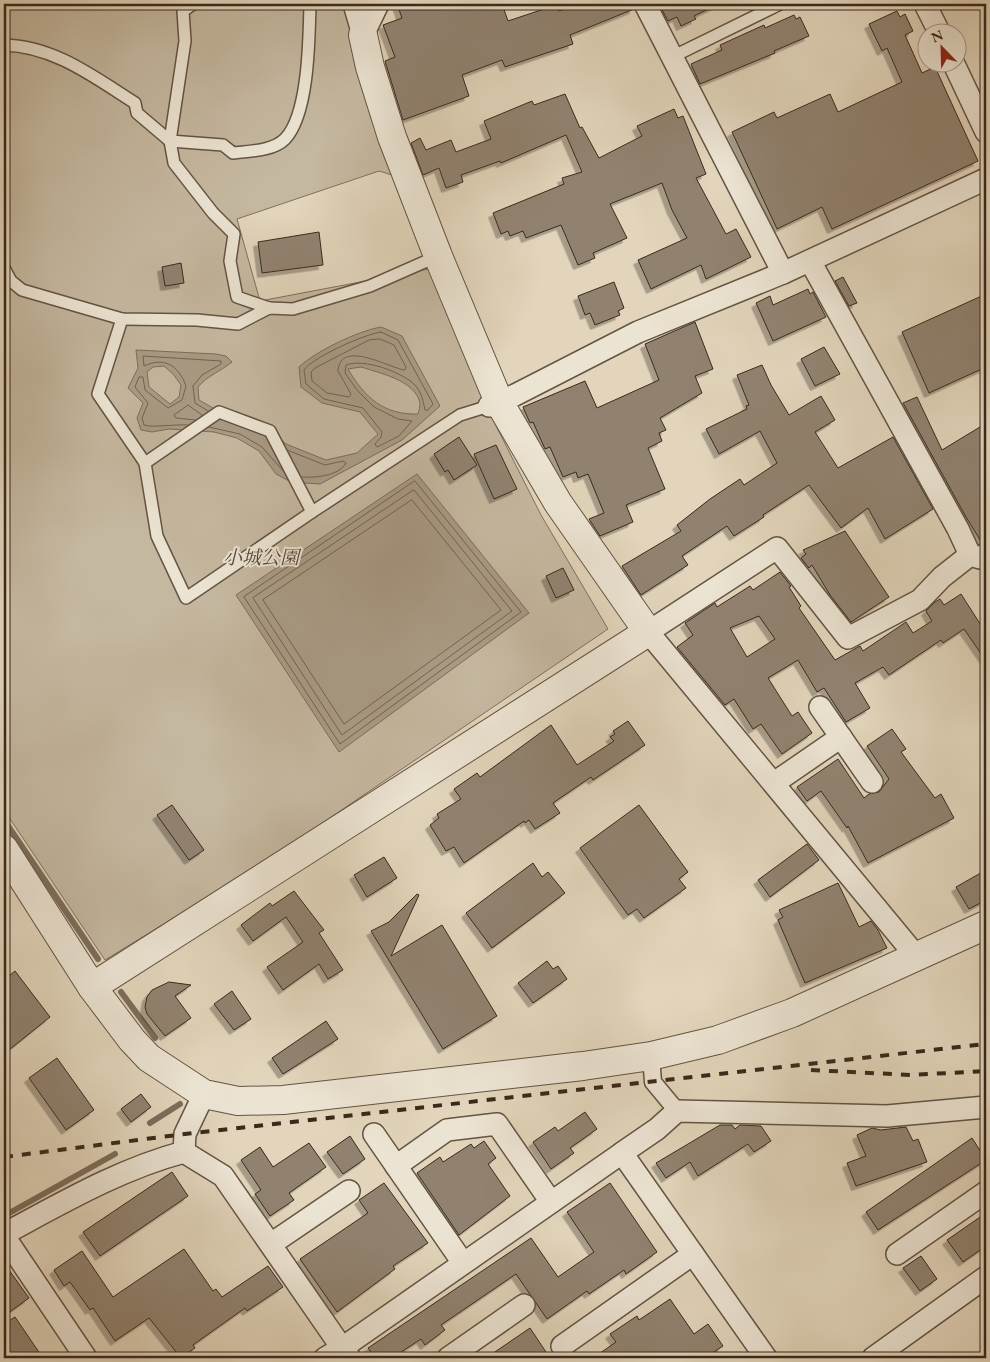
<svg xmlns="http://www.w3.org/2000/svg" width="990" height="1362" font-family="'EB Garamond','Noto Serif JP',serif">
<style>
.green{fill:#c5b8a0;stroke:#7f705e}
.water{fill:#a99b85;stroke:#7c6d5b;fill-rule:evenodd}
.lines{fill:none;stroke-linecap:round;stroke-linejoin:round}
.shore{stroke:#716251;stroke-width:1}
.stream{stroke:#7c6d5b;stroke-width:6}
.building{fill:#91826f;stroke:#39291d;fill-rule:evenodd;filter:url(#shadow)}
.service-casing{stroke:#635444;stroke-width:14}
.pedestrian-casing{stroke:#635444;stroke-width:19}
.minor-casing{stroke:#635444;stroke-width:24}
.tertiary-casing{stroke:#635444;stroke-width:30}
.service{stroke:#ece4d3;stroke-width:11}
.pedestrian{stroke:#ece4d3;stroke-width:16}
.minor{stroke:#ece4d3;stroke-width:21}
.tertiary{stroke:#ece4d3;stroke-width:28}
.rail{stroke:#39291d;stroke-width:4;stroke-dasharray:9 9;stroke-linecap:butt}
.labels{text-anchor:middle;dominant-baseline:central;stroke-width:4;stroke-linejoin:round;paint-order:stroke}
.park-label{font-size:19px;font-style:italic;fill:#554637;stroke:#ece4d3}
</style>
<defs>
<filter id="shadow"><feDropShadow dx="-4.5" dy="4.5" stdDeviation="0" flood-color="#0004"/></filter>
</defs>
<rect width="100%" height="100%" fill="#e2d5bb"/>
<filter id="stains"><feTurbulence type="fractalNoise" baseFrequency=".004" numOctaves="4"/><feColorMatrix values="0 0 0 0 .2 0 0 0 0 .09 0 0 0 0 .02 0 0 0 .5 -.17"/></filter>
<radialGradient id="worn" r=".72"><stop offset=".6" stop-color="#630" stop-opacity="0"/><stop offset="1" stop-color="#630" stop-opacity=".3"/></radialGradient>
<!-- green -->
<polygon class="green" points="4,4 349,4 392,175 379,171 237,219 260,301 429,269 483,400 541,515 608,629 268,860 105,960 4,810"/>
<!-- water -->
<g class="water">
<path d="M381 327 402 336 440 406 402 440 320 484 291 482 276 474 259 451 237 438 214 432 169 429 152 432 141 430 137 418 143 403 128 388 138 368 136 350 216 354 226 356 232 362C221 371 207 376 198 387L199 400 220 412 266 424 286 444 326 460 357 453 378 434 360 412 322 403 301 387 299 367C316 351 358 331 381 327ZM164 366 173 374 181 385 179 397 170 404 149 387 147 372 153 367ZM361 367C379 373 415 380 420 403 420 406 419 411 418 414 384 415 365 398 348 369Z"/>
<polygon points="417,474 529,613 339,752 236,595"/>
</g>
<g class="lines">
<!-- shore -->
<g class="shore">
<path d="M381 332 398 340 433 404 428 410H425C423 401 422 393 415 385 402 372 364 358 346 365L345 373 357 390 374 407 398 419 412 421 399 436 377 447 375 444 381 437 382 432 363 408 324 399 306 384 304 370C313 357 365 334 381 332Z"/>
<path d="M380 339 394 345 406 367 405 370C391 369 340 338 338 371L351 394 349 397 327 393 312 381 311 372 315 368 369 340Z"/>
<polyline points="196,420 176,418 174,415 188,405 202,415"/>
<path d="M188 425C175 424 153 428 144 425L142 418 148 403 135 387 139 377H143L145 390 168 408 182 400 186 386C178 364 163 357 144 366L143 356 221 361V364L202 375 193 386 195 403 208 411"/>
<polyline points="209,427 240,434 262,447 284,472"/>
<path d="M287 450 325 465 343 461 346 463C339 476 315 478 302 477"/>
<polygon points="415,481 521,612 340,744 244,597"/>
<polygon points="414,490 512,611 342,735 253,598"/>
<polygon points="412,500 501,610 344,724 263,600"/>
</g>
<!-- stream -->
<g class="stream">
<polyline points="4,820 98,959"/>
<polyline points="121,992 155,1038"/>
<polyline points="150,1123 180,1104"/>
<polyline points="4,1216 115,1154"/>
</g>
</g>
<!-- building -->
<g class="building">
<polygon points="397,4 502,4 508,21 556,5 559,11 577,4 633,4 634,9 570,35 573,44 505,67 502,60 462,75 469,96 403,120 385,61 395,57 383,25 402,18"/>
<polygon points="659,4 719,4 694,16 696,19 681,26 677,17 668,21"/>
<polygon points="897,11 900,17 905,14 913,31 905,35 922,73 935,67 978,161 832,229 822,207 777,229 732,132 774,112 777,118 830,94 838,112 902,82 887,48 882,51 869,24"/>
<polygon points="794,15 796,19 800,17 809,36 774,51 775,53 700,84 691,64 722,50 720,45 764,25 765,28"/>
<polygon points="565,94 580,128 582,127 599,158 642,136 637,126 674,109 678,118 683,116 706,174 696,178 726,234 736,229 751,257 706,279 701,265 651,289 638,260 687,238 672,210 662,183 610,204 627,238 593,253 595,258 578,265 561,225 526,238 523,231 510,236 508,231 501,234 493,213 564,184 562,178 582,172 566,135 501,163 500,161 461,175 463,182 446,188 439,168 423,175 411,143 420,138 426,150 451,140 456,152 491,139 484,121 532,101 534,105"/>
<polygon points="319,232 323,265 262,273 258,242"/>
<polygon points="181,263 184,283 165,286 162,267"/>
<polygon points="843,277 857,303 849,306 835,281"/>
<polygon points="614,282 624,308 618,311 620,315 595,325 590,313 585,315 578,296"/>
<polygon points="808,289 810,294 813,292 826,317 773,341 756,303 770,296 773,305"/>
<polygon points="986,294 986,367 929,393 902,332"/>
<polygon points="695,322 713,369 695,376 702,393 660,418 666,430 659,433 662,441 648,448 665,489 626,505 633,522 600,536 589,519 604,513 588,474 578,478 576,472 563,477 550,447 545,449 533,422 530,423 523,407 585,381 597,408 659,380 645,344"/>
<polygon points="824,347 840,374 815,386 801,359"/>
<polygon points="762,365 771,385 789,415 821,396 835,420 815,432 838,468 893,437 933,509 885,539 868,508 841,528 809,485 763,515 764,517 734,536 727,526 682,556 688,565 641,595 622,566 681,531 677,525 710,499 740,479 744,485 777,463 760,431 719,454 706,429 747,409 746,406 749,405 737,375"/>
<polygon points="917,397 942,450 980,427 986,437 986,542 982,543 966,517 903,403"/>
<polygon points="459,437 477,465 454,480 448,470 445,472 434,454"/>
<polygon points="496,445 517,489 494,499 474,454"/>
<polygon points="845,531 889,597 851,622 830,595 812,565 809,568 801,558 806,554 803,550"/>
<polygon points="563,568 574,590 556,598 546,576"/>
<path d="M780 572 791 586 789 587 801 606 799 608 835 660 860 646 863 651 906 622 913 633 932 621 926 611 935 602 940 599 944 605 961 594 986 633V661L964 629 943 643 941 640 889 675 883 667 855 683 870 708 846 722 824 688 817 692 798 660 768 678 792 716 798 712 812 733 782 754 761 724 753 729 734 699 725 705 677 647 693 635 685 623 715 603 717 607 750 586 753 590ZM759 616 775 639 747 657 730 628Z"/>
<polygon points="628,721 645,745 593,780 591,777 553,803 560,813 535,829 529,820 525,823 524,821 464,863 454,847 446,851 430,825 439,818 437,814 461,799 454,789 477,773 480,777 551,725 577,765 614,741 610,737 615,734 613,731"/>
<polygon points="892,729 906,749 901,752 935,798 941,794 954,818 868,863 848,826 847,828 821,791 807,801 797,787 838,759 864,798 869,794 879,792 889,779 867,746"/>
<polygon points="172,805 204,850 189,860 157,815"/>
<polygon points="639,805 688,872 679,879 686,888 644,918 637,909 628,915 580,848"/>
<polygon points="807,844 819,860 770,897 758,880"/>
<polygon points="384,857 397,878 367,897 354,875"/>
<polygon points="533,863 542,877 548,872 565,893 492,948 466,913"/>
<polygon points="986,870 986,900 969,909 956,887"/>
<polygon points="838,883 859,927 871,921 878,930 887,948 805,983 778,920 783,917 779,910"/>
<polygon points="294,891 324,930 319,933 343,970 328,979 319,964 283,990 267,967 303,942 286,917 253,941 241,925 270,903 272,906"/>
<polygon points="417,894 419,895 391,956 442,925 497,1016 443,1049 371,931 389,922"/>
<polygon points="547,961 553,969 558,966 567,979 533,1003 518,983"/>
<polygon points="15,971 50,1017 4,1054 4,980"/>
<polygon points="169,982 191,985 175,996 191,1018 165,1036 147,1014 145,1007 147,997 152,990"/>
<polygon points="232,991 251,1019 234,1030 214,1004"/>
<polygon points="326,1021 338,1039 283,1074 272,1058"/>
<polygon points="57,1058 94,1110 66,1130 29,1078"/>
<polygon points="141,1094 151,1107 131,1122 121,1109"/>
<polygon points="585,1112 597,1129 570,1148 574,1153 551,1169 533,1142 555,1127 558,1131"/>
<polygon points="720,1125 732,1125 735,1129 740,1125 761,1126 771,1141 754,1152 748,1144 698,1176 690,1162 666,1178 656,1163"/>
<polygon points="906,1127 913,1141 918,1139 927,1162 856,1186 847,1163 866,1156 857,1135 872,1128 881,1130"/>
<polygon points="350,1136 365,1159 343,1174 327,1152"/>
<polygon points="972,1138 986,1160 878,1230 866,1212"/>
<polygon points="484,1141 496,1158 488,1164 510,1196 459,1235 417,1173 440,1157 443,1162 471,1144 474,1148"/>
<polygon points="309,1143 326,1167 289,1193 294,1200 270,1216 255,1194 261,1190 241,1160 260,1147 273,1167"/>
<polygon points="172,1172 188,1196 100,1256 83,1232"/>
<polygon points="384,1183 428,1243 393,1266 395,1269 337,1312 300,1259 368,1213 359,1200"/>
<polygon points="610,1183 657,1252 626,1274 624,1270 589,1294 587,1291 547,1319 516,1274 441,1325 445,1330 425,1345 421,1339 392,1358 375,1358 368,1348 531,1238 558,1277 594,1252 567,1212"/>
<polygon points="986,1213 986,1246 963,1262 947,1240"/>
<polygon points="184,1249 213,1291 216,1289 222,1297 268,1266 283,1287 247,1311 245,1308 193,1345 195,1348 181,1358 149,1318 115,1341 93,1308 90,1310 70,1282 64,1286 54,1270 82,1251 113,1297"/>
<polygon points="921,1256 937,1279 920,1291 903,1268"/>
<polygon points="4,1263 29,1298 4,1316"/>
<polygon points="670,1299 694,1334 708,1324 723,1346 705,1358 593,1358 616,1342 610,1334 637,1316 639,1320"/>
<polygon points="15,1317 43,1358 4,1358 4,1324"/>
<polygon points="530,1328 550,1358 486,1358"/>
</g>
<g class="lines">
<!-- service casing -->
<g class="service-casing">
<g id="service">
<polyline points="193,4 183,11 185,41 170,141 174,163 213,213 234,234 230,261 237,297 269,308"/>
<path d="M4 45C54 46 94 77 135 103L137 113 170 141 223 145 233 153C250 151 273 151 285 139 309 114 309 38 310 4"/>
<polyline points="674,56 780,4"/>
<polyline points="4,268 11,281 22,290 122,319 197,320 238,324 269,308 293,309 370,286 438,256"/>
<polyline points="122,319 98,394 145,463 219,412 270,431 312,512 460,415 489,406"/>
<polyline points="145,463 157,536 186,598 312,512"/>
</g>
</g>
<!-- pedestrian casing -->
<g class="pedestrian-casing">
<polyline id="pedestrian" points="651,1056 653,1082 677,1111"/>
</g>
<!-- minor casing -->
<g class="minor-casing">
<g id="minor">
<polyline points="354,4 363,35"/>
<polyline points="645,4 783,273"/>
<polyline points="925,4 939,32"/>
<polyline points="363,35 378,4"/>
<polyline points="953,62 986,132"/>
<polyline points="810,261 958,529 970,555"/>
<polyline points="489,406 515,395 638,332 783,273 986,179"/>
<polyline points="820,707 872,782"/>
<polyline points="774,783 841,737"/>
<polyline points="916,956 648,632 777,548 848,638 920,600 942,577 970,555 980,558 986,554"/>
<polyline points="374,1134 463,1263"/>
<polyline points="184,1152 223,1176 342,1348 622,1153"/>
<polyline points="396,1166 447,1130 497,1124 551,1202"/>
<path d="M4 1234C62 1203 120 1169 184 1152L185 1134 204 1094"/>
<polyline points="4,1236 86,1358"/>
<polyline points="271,1244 349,1191"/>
<polyline points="897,1254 986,1192"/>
<polyline points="562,1346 693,1254"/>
<polyline points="325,1358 342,1348 350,1358"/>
<polyline points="448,1358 524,1305"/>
<polyline points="766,1358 622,1153 657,1129 677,1111 887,1116 986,1107"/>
<polyline points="873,1358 986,1277"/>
</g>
</g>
<!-- tertiary casing -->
<g class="tertiary-casing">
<g id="tertiary">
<polyline points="4,849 92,987 132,1040 149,1058 204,1094 238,1101 283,1100 583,1066 651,1056 718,1040 792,1013 986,925"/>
<polyline points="92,987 648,632 558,503 499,402 438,256 392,137 370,67 363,35"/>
</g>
</g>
<!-- service -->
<use href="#service" class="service"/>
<!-- pedestrian -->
<use href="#pedestrian" class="pedestrian"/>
<!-- minor -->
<use href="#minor" class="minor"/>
<!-- tertiary -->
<use href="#tertiary" class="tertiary"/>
<!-- rail -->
<g class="rail">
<polyline points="811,1070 911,1075 986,1071"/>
<polyline points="4,1157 185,1134 986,1044"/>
</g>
</g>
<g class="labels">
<!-- park labels -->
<g class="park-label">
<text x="261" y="557">小城公園</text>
</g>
</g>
<!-- margin -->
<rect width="990" height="1362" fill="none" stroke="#e2d5bb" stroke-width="20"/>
<rect x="5" y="5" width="980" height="1352" fill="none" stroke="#39291d" stroke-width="2.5"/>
<rect x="10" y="10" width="970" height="1342" fill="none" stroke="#39291d"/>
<!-- north arrow -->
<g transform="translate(942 48) rotate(337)"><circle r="24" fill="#ece4d3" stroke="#a4998a"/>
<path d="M0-4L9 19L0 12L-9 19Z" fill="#8f2418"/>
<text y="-8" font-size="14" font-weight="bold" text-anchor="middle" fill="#39291d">N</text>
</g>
<rect width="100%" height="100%" filter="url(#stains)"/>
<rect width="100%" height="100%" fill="url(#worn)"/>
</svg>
